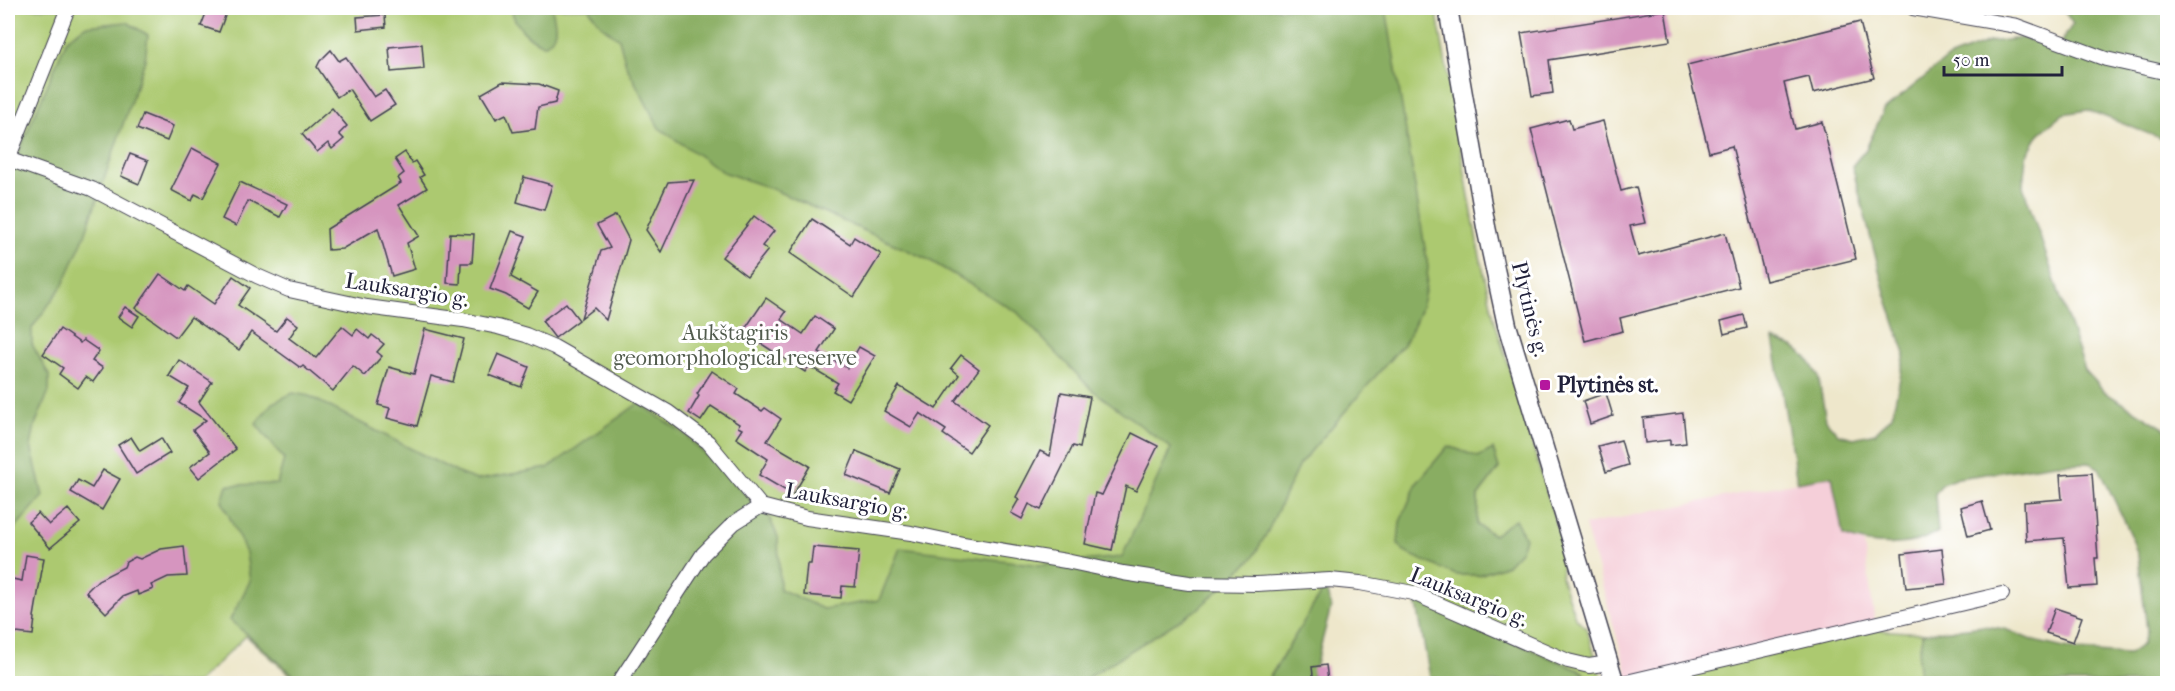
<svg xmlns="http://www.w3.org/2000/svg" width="2175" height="691" font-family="'IM FELL French Canon',serif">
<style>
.built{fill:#f5cfd9}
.green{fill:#acc970;stroke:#677656;stroke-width:1.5;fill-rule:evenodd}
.forest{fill:#89ad62;stroke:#56684e;stroke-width:1.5}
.building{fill:#d695bf}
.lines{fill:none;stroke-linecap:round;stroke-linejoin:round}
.street-casing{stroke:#414051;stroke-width:16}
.secondary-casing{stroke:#414051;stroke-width:21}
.street{stroke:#fff;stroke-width:14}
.secondary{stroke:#fff;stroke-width:18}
.poi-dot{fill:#b5179e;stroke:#fff;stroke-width:2}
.labels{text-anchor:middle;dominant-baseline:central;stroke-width:6;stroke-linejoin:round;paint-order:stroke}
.street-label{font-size:22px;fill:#22223b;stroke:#fff}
.park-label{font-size:22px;fill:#525c4e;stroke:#fff}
.poi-label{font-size:22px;font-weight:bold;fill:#22223b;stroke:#fff;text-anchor:start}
</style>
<rect width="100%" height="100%" fill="#fff"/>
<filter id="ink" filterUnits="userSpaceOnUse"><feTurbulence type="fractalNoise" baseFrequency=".0167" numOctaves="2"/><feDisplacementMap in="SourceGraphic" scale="12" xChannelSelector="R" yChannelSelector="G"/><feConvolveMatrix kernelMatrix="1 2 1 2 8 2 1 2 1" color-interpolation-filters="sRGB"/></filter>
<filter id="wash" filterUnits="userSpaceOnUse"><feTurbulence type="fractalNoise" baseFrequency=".008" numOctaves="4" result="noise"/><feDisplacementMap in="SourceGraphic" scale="24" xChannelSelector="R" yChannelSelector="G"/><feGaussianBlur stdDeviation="1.35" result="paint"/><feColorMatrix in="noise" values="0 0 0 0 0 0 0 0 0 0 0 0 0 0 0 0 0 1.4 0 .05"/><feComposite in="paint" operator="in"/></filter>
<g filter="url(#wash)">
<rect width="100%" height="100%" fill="#eee7cb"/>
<!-- built -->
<polygon class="built" points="1832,475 1843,536 1864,544 1876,630 1630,683 1585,525"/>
<!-- green -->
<g class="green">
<path d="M8 8H1436L1478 247 1494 318 1564 550 1561 577 1575 617 1586 628 1604 683H1586L1583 672 1416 600 1356 588 1326 586 1266 683 301 684 246 636 197 683H8ZM1448 446 1478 457 1493 450 1499 468 1478 496 1477 525 1494 535 1507 565 1479 575H1456Z"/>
<polygon points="1876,630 1923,633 1918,656 1920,683 1636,684"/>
</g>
<!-- forest -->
<g class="forest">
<path d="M511 8H552C555 23 560 36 544 45 528 39 514 25 511 8Z"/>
<path d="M588 8H1386L1428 267C1426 298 1420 314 1406 341L1299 465 1267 533 1252 559 1198 609 1079 683H303L230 620 250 581 246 553 222 501 227 485 277 484 284 459 256 424 272 403 293 393 309 396 460 474 477 480 548 468 639 403 684 434 769 517 778 537 780 589 823 609 879 600 900 548 1041 565 1122 557 1171 448 1091 389 1017 312 929 260 770 188 723 172 659 128 626 65 619 39 601 25Z"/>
<path d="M2062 8H2167V141L2088 110 2063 114 2039 134 2026 156 2023 186 2085 370 2106 393 2167 430V683H1920L1918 656 1923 633 1984 626 2005 629 2034 641 2077 651 2129 654 2142 645 2147 630 2138 556 2131 535 2099 468 2089 463 2056 464 1958 478 1942 484 1935 494 1938 532C1910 549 1872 547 1843 536L1832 476 1797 482 1773 339 1793 347 1807 358 1818 375 1826 420 1838 434 1854 438 1875 433 1892 416 1905 354 1885 293 1852 166 1866 149 1884 110 1948 58 1989 42 2022 38 2057 48 2073 24Z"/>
<polygon points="127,22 148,35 145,60 85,235 63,285 32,328 32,344 49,375 49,391 35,425 31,446 43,496 8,536 8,169 11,170 67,39 85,26"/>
<polygon points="1448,446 1478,457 1493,449 1499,468 1478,496 1477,525 1494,535 1515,519 1525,538 1521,550 1507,565 1479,575 1456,575 1404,552 1398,544 1400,522 1417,483"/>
<polygon points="1325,586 1331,607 1311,683 1266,684"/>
<polygon points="1416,600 1583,672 1586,683 1431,683"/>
</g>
<g id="blocks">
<!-- building -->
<g class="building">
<polygon points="208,8 228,8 219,32 201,26"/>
<polygon points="1665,10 1670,41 1549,60 1553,93 1532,96 1521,33"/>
<polygon points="385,15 386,27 358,30 357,17"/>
<polygon points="1860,22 1874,78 1813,93 1809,77 1784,83 1795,129 1822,122 1856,259 1766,281 1732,146 1709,152 1687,65"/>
<polygon points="422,44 424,69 391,72 389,47"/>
<polygon points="331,50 339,61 346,57 374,97 385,90 395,105 370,121 349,89 337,97 317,67 320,61"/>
<polygon points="502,82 539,84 558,91 555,103 538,107 535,129 513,132 506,114 496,119 481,94"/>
<polygon points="332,108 347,126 339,134 344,139 332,149 328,143 317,152 302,134"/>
<polygon points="143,114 173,126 167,141 137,129"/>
<polygon points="1569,119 1572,129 1603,121 1621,191 1636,187 1645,223 1630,226 1638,256 1725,233 1739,287 1620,318 1623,331 1585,341 1531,129"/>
<polygon points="192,148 221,163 203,198 195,194 192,201 171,190"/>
<polygon points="405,152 412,163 415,161 424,175 420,177 427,188 399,205 419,236 407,243 415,269 392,276 378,228 342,249 328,250 327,229 401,183 398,178 404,173 395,159"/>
<polygon points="130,154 148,161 139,184 121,176"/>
<polygon points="524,177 552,185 544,210 517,202"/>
<polygon points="694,180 661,252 646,230 668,182"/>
<polygon points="240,182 287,204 280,217 248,201 236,226 222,219"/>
<polygon points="616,215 629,240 606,320 594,308 581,318 601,251 610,248 597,225"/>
<polygon points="754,216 774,231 762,246 768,250 747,276 722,257"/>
<polygon points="812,219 850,244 854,237 881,254 854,297 790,253"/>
<polygon points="512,231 526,236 511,277 538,292 528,308 506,295 490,289"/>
<polygon points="450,233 474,234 472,263 461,263 460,284 447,283"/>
<polygon points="160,274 185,291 188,286 214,304 233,276 250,288 238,305 276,331 287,317 298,325 289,338 316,358 342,326 353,335 357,329 369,339 372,335 384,344 377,352 382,356 365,376 353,366 333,391 303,366 301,368 251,332 239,350 191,317 176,337 136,308"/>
<polygon points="766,298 786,312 781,319 803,334 815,316 834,329 819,352 847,368 859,347 875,356 848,400 833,391 838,383 809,366 805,372 743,332"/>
<polygon points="566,303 579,320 555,338 542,321"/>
<polygon points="125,307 139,316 132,327 118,317"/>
<polygon points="1744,315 1747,328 1724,334 1721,321"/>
<polygon points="60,329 80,343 83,340 99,351 92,361 103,368 93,382 86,377 78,388 59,374 63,368 43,354"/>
<polygon points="425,329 464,339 453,382 431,376 417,426 387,418 390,408 378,405 389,367 414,374"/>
<polygon points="498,354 529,367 521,387 489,375"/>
<polygon points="961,355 979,369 955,401 988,425 969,452 943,434 946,430 920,413 911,427 884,411 899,386 936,409 959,375 951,368"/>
<polygon points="179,360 212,382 199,402 236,449 199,478 190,467 210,452 193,430 206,420 179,403 189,388 169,376"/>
<polygon points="712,371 739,389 736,394 762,411 765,408 781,419 767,441 810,466 793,495 759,475 768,459 736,438 742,429 738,427 739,424 711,406 701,421 689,413 699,396 697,394"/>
<polygon points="1061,392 1090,397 1080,448 1073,446 1041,510 1029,504 1022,519 1011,513 1019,499 1016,497 1040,451 1050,456"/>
<polygon points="1606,393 1613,416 1590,424 1583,401"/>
<polygon points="1683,413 1686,443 1670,445 1670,440 1645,443 1643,418"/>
<polygon points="1132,433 1158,446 1136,491 1126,486 1112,550 1085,544 1095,493 1102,495"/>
<polygon points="131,437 140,451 161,438 170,453 136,474 118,445"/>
<polygon points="1621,440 1628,465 1606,472 1598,446"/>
<polygon points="856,451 900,469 890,493 846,475"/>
<polygon points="103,470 120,479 102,510 71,492 78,480 92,488"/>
<polygon points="2092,473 2098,558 2095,558 2097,586 2069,588 2064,538 2026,541 2024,502 2062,499 2060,475"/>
<polygon points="1982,501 1990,530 1968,536 1961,507"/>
<polygon points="68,509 80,523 50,548 28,522 38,513 49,525"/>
<polygon points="184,546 187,576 168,577 151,585 153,589 138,595 137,591 122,597 106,613 86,592 98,580 124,567 126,562 135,557 140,559 161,549"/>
<polygon points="813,547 859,551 855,587 842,586 841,598 804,595 807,564 811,564"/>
<polygon points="1942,549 1946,584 1906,588 1902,554"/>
<polygon points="26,555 44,558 34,617 35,618 33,635 8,632 8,578 22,581"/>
<polygon points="2055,608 2082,617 2073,642 2046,633"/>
<polygon points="1326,665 1328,681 1314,683 1312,667"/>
</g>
</g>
</g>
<g filter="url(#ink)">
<use href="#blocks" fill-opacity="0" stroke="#414051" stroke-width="1.5"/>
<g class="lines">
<!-- street casing -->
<g class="street-casing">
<g id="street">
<polyline points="1913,8 2017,26 2106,59 2168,73"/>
<polyline points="8,159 92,189 257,276 289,290 367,307 463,320 498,327 526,335 554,347 668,412 708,442 761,506 807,518 911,533 963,544 1066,561 1123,573 1189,583 1257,584 1330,580 1360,583 1413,593 1568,661 1589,666 1609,663"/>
<polyline points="8,159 68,8"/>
<polyline points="618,684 703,554 734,523 761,506"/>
<polyline points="1618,684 2002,594"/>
</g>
</g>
<!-- secondary casing -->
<g class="secondary-casing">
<polyline id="secondary" points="1448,8 1486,227 1507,325 1615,684"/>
</g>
<!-- street -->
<use href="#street" class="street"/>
<!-- secondary -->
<use href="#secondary" class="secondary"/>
</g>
</g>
<!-- markers -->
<rect class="poi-dot" x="1539" y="379" width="12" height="12" rx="3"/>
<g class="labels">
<!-- street labels -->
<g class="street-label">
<text transform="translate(407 290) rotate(9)">Lauksargio g.</text>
<text transform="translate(1530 309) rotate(76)">Plytinės g.</text>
<text transform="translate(847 501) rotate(10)">Lauksargio g.</text>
<text transform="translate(1469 597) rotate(22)">Lauksargio g.</text>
</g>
<!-- park labels -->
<g class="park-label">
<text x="735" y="333">Aukštagiris<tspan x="735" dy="25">geomorphological reserve</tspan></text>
</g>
<!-- poi labels -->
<g class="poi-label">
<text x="1557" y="385">Plytinės st.</text>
</g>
</g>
<!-- margin -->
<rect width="2175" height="691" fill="none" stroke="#fff" stroke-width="30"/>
<!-- scale -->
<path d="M1944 66v9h118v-9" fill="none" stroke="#22223b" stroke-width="3"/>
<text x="1953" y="66" font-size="18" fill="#22223b" stroke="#ffffff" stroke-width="4.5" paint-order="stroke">50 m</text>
</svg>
